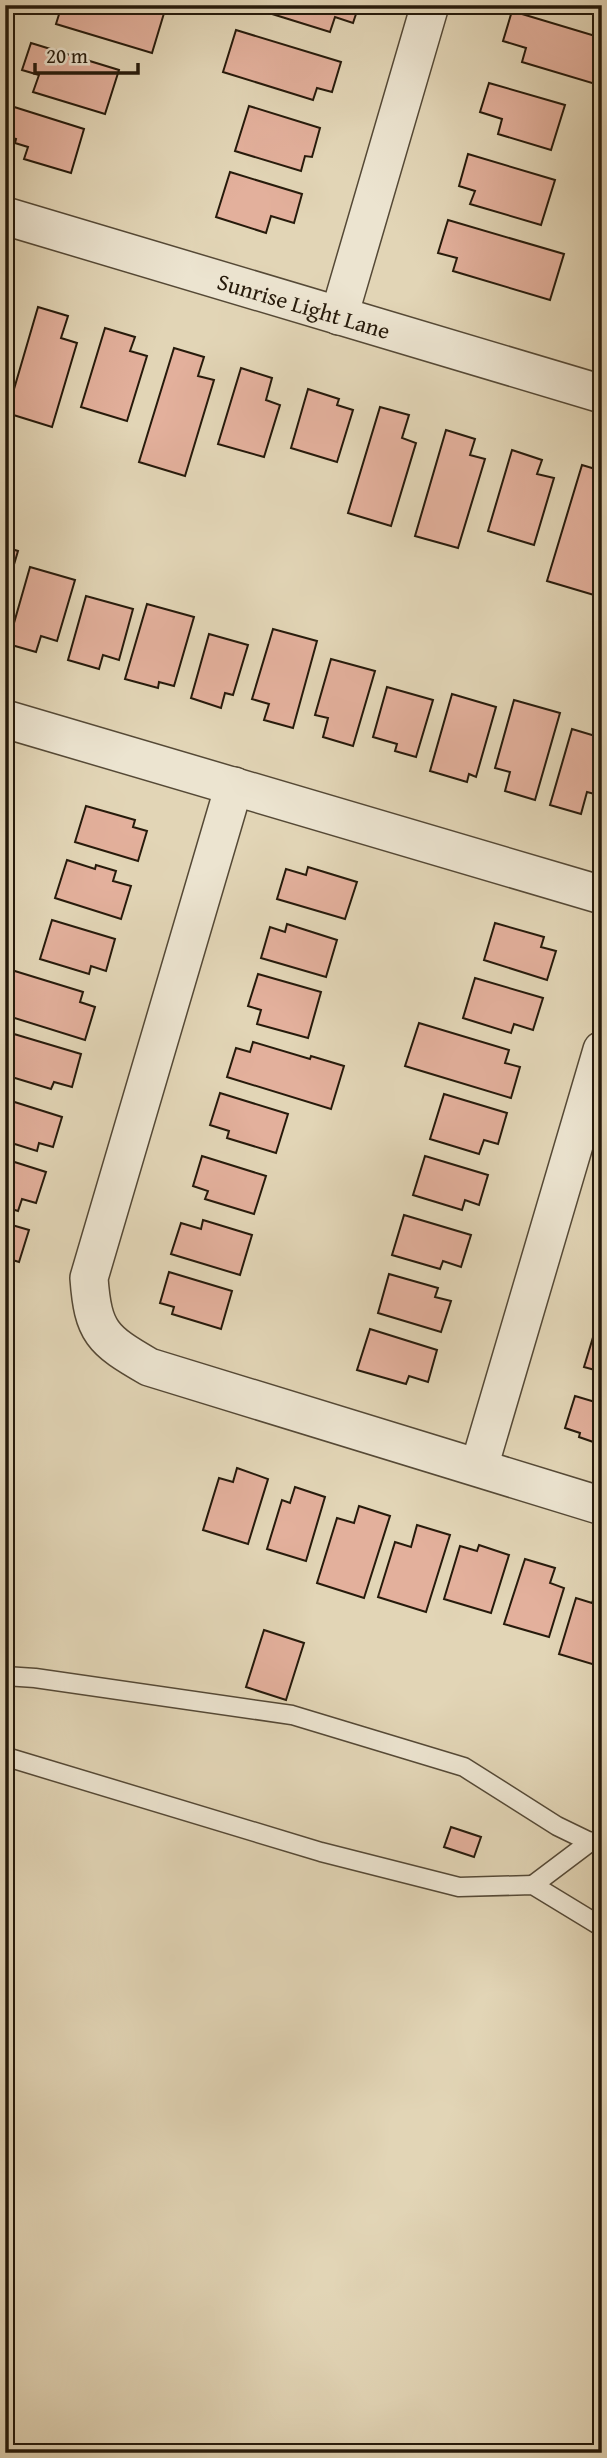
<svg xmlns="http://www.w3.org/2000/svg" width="607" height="2458" font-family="'Gentium Book Plus',serif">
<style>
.building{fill:#e3b09c;stroke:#261a0b;stroke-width:2}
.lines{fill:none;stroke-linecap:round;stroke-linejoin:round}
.lane-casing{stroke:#554936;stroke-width:21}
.street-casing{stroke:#554936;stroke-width:40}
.lane{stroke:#ece4d0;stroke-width:18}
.street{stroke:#ece4d0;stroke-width:37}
.labels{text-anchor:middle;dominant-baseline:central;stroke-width:7;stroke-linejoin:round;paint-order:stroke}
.street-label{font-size:23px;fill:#261a0b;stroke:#ece4d0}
</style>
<rect width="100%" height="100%" fill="#e2d5b6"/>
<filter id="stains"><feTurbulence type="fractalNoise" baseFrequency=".00286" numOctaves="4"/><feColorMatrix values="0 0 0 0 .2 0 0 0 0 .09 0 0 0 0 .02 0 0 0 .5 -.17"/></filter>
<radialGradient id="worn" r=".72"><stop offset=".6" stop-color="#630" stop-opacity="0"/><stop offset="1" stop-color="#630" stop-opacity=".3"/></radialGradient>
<!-- building -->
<g class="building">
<polygon points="51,5 149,5 165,10 152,53 56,24 61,8"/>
<polygon points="243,5 359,5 353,23 335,17 330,32"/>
<polygon points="571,5 602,5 602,15"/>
<polygon points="512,11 602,38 602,86 522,62 526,48 503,41"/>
<polygon points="236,30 341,62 332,92 317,88 313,100 223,72"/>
<polygon points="31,43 119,70 105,114 33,92 39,75 22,70"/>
<polygon points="489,83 565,105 551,150 498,134 502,119 480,112"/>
<polygon points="11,106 84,129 71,173 24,159 28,147 15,143 16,139 5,136 5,124"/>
<polygon points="249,106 320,128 312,157 305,156 301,171 235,151"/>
<polygon points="468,154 555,180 541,225 470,204 475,191 459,186"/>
<polygon points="230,172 302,194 294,223 271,216 266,233 216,217"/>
<polygon points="448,220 564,254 550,300 453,271 457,258 438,253"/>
<polygon points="38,307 68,316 61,338 77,343 52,427 7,413"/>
<polygon points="105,328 135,337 130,351 147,356 127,421 81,407"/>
<polygon points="174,348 204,357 198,376 214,380 185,476 139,462"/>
<polygon points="241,368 272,378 266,400 280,405 264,457 218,444"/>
<polygon points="308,389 339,399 337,405 353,410 337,462 291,448"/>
<polygon points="380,407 409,415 402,438 416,443 391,526 348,513"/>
<polygon points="446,430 475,439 470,455 485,459 458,548 415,536"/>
<polygon points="512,450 542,460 537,474 554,478 534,545 488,531"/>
<polygon points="582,465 602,471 602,568 594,595 547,581"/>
<polygon points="5,547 18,551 5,595"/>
<polygon points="30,567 75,580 57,641 41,636 36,652 8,644"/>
<polygon points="86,596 133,609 119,660 103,655 99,669 68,660"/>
<polygon points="147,604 194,617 174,686 159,682 158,688 125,679"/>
<polygon points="273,629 317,641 293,728 264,720 269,704 252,699"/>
<polygon points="209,634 248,645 233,695 225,693 221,708 191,698"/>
<polygon points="331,659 375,671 353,746 323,737 328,718 315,715"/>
<polygon points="387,687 433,700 416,757 395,751 397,744 373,737"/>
<polygon points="452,694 496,707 476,777 469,774 467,782 430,771"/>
<polygon points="514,700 560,713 535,800 505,791 510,772 495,768"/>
<polygon points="572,729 602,738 602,796 587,792 581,814 550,805"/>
<polygon points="86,806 135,820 133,827 147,831 138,861 75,842"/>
<polygon points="67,860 95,869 96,865 116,871 113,881 131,886 121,919 55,898"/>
<polygon points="308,867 357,882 345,919 277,899 286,869 306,875"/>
<polygon points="52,920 115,939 106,971 91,966 89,974 40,959"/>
<polygon points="495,923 544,937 541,947 556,951 547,980 484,960"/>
<polygon points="287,924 337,940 326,977 261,958 270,927 285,932"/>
<polygon points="5,968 83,992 80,1002 95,1007 85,1040 5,1015"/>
<polygon points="258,974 321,992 308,1038 257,1024 261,1010 248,1006"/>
<polygon points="475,978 543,998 533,1030 514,1024 511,1033 463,1018"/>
<polygon points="419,1023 509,1050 505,1063 520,1067 511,1098 405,1066"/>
<polygon points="14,1034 81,1054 72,1087 54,1082 51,1089 5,1075 5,1062"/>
<polygon points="253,1042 310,1059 311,1056 344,1066 331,1109 227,1077 236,1048 250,1052"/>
<polygon points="220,1093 288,1114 276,1153 227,1138 229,1131 210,1125"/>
<polygon points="444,1094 507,1113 498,1144 484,1140 479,1154 430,1139"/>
<polygon points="5,1099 62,1117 53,1147 39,1143 37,1151 5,1141"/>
<polygon points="202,1156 266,1176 254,1214 205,1199 208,1191 193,1186"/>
<polygon points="425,1156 488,1175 479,1205 465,1200 462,1210 413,1195"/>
<polygon points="5,1159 46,1172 36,1203 22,1199 18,1211 5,1207"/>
<polygon points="404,1215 471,1235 461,1267 443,1261 440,1269 392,1255"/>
<polygon points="203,1220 252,1235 240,1275 171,1254 181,1223 201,1229"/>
<polygon points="5,1223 29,1230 19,1262 6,1258 5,1260"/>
<polygon points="169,1272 232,1291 221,1329 172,1314 174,1307 160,1303"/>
<polygon points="389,1274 438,1288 435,1297 451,1301 441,1332 378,1313"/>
<polygon points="370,1329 437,1350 428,1382 409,1376 406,1384 357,1370"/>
<polygon points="594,1334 602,1336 602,1372 584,1367"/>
<polygon points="575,1396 602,1404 602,1445 579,1437 580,1433 565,1428"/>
<polygon points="237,1468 268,1479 248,1544 203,1530 219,1478 233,1482"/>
<polygon points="295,1487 325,1497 306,1561 267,1549 282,1500 290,1503"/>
<polygon points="359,1506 390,1516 364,1598 317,1583 337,1518 354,1523"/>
<polygon points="417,1525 450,1535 426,1612 378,1597 395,1542 411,1547"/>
<polygon points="479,1545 509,1555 491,1613 444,1599 460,1546 477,1551"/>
<polygon points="525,1559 555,1568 550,1583 564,1588 549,1637 504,1624"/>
<polygon points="600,1581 602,1582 602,1667 559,1654 576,1598 592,1603"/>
<polygon points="264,1630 304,1643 286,1700 246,1687"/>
<polygon points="451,1827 481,1837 474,1857 444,1847"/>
</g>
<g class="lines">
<!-- lane casing -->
<g class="lane-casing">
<g id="lane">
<polyline points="5,1676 35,1678 292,1715 464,1767 557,1826 590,1842 602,1840"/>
<polyline points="5,1755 10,1758 321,1852 459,1887 533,1885 602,1927"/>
<polyline points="533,1885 590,1842"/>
</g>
</g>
<!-- street casing -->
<g class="street-casing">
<g id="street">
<path id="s1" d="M5 216 602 394"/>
<polyline points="339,316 430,5"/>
<polyline points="5,719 602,895"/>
<path d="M234 786 89 1278C93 1332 102 1340 149 1367L602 1506"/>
<polyline points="479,1467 602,1050"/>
</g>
</g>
<!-- lane -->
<use href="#lane" class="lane"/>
<!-- street -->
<use href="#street" class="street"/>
</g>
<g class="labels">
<!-- street labels -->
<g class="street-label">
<text stroke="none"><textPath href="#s1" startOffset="312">Sunrise Light Lane</textPath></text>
</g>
</g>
<!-- margin -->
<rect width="607" height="2458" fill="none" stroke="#e2d5b6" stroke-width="28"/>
<rect x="7" y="7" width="593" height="2444" fill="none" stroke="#261a0b" stroke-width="3.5"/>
<rect x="14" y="14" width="579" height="2430" fill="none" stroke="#261a0b" stroke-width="2"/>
<!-- scale -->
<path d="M35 63v10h103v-10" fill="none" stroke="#261a0b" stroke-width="3.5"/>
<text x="46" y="63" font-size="21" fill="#261a0b" stroke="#ece4d0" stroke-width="5" paint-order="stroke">20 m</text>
<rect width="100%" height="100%" filter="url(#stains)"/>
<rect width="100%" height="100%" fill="url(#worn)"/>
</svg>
